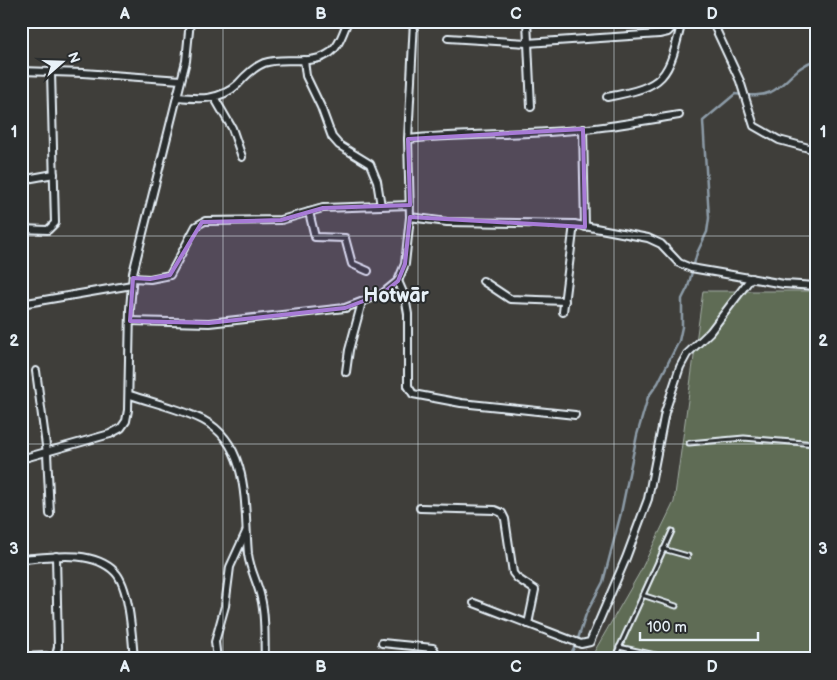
<svg xmlns="http://www.w3.org/2000/svg" width="837" height="680" font-family="'Balsamiq Sans',sans-serif">
<style>
.green{fill:#5f6c54;stroke:#a4aea6}
.lines{fill:none;stroke-linecap:round;stroke-linejoin:round}
.stream{stroke:#8d9ca8;stroke-width:2.5}
.lane-casing{stroke:#e8f1f8;stroke-width:7}
.street-casing{stroke:#e8f1f8;stroke-width:10}
.lane{stroke:#2a2d2e;stroke-width:3}
.street{stroke:#2a2d2e;stroke-width:6}
.marked{fill:#a77bd6;fill-opacity:0.2;stroke:#a77bd6;stroke-width:4;stroke-linejoin:round}
.grid{fill:none;stroke:#e8f1f8;stroke-width:1;stroke-opacity:0.55}
.labels{text-anchor:middle;dominant-baseline:central;stroke-width:4;stroke-linejoin:round;paint-order:stroke}
.district-label{font-size:20px;font-weight:bold;fill:#e8f1f8;stroke:#2a2d2e}
.neatline{fill:none;stroke:#e8f1f8;stroke-width:2}
.grid-label{font-size:16px;text-anchor:middle;font-weight:bold;fill:#e8f1f8}
</style>
<rect width="100%" height="100%" fill="#3f3e3a"/>
<filter id="ink" filterUnits="userSpaceOnUse"><feTurbulence type="fractalNoise" baseFrequency=".02" numOctaves="2"/><feDisplacementMap in="SourceGraphic" scale="10" xChannelSelector="R" yChannelSelector="G"/><feConvolveMatrix kernelMatrix="1 2 1 2 8 2 1 2 1" color-interpolation-filters="sRGB"/></filter>
<g filter="url(#ink)">
<!-- green -->
<polygon class="green" points="703,291 816,291 816,659 590,659 640,572 674,502"/>
<g class="lines">
<!-- stream -->
<path class="stream" d="M568 659 577 642 586 614 603 582 621 513 637 435 648 397 658 383 679 341 682 327V299L688 287 697 253 707 232 709 218 703 121 735 94C747 95 760 97 771 92 787 84 795 66 816 60"/>
<!-- lane casing -->
<g class="lane-casing">
<g id="lane">
<polyline points="689,443 744,438 816,444"/>
<polyline points="663,549 688,556"/>
<polyline points="642,595 676,606"/>
<polyline points="619,647 664,657"/>
<polyline points="614,659 672,531"/>
</g>
</g>
<!-- street casing -->
<g class="street-casing">
<g id="street">
<polyline points="527,21 531,107"/>
<polyline points="712,21 740,81 754,126 779,140 816,150"/>
<polyline points="448,38 527,43 659,34 668,32 678,21"/>
<polyline points="304,60 306,76 321,107 332,137 339,145 370,164 377,181 381,206"/>
<polyline points="21,71 83,73 181,80"/>
<path d="M177 97C199 99 220 101 238 84 245 76 254 67 264 63 284 56 309 66 328 54 339 48 343 32 348 21"/>
<polyline points="214,97 232,128 242,157"/>
<path d="M607 97C666 86 668 79 682 21"/>
<polyline points="583,129 585,227"/>
<path d="M408 139C455 134 502 135 549 132 593 130 636 122 679 115"/>
<polyline points="21,180 54,174"/>
<polyline points="309,212 315,237 345,238 352,264 368,271"/>
<polyline points="410,217 447,222 574,224 648,238 661,244 679,263 691,268 784,284 816,286"/>
<polyline points="21,229 48,230 55,223 51,72"/>
<polyline points="133,278 150,279 170,275 196,226 205,221 281,220 323,208 410,205"/>
<polyline points="398,281 405,297 408,314 408,386 413,394 461,403 575,415"/>
<polyline points="483,281 510,299 565,301"/>
<polyline points="21,304 132,285"/>
<polyline points="563,312 574,224"/>
<polyline points="130,321 209,323 345,308 382,294 398,281 405,264 410,217 408,139 414,21"/>
<polyline points="36,371 47,453 50,514"/>
<polyline points="346,372 349,350 362,302"/>
<path d="M130 395C154 403 181 409 203 420 251 445 244 509 248 554 250 570 258 583 261 598 266 617 264 639 265 659"/>
<polyline points="21,459 110,434 121,428 126,421 128,410 130,309 133,273 186,61 190,21"/>
<polyline points="420,508 495,510 502,513 505,519 513,573 517,578 535,590 528,624"/>
<path d="M21 559C50 557 92 549 115 572 130 587 132 638 134 659"/>
<polyline points="474,603 581,644 590,642 626,558 648,499 665,412 680,367 687,354 710,332 751,278"/>
<polyline points="382,643 433,648 435,651 436,659"/>
<polyline points="21,657 46,656 53,659"/>
<polyline points="55,659 58,647 56,556"/>
<polyline points="217,659 215,642 225,606 230,567 246,532"/>
</g>
</g>
<!-- lane -->
<use href="#lane" class="lane"/>
<!-- street -->
<use href="#street" class="street"/>
</g>
</g>
<!-- marked area -->
<path class="marked" d="M583 129 585 227 410 217 405 264 398 281 382 294 345 308 209 323 130 321 133 278 150 279 170 275 202 222 281 220 323 208 410 205 408 139Z"/>
<!-- grid -->
<path class="grid" d="M223 21V659M418 21V659M614 21V659M21 236H816M21 444H816"/>
<g class="labels">
<!-- district labels -->
<g class="district-label">
<text x="396" y="296">Hotwār</text>
</g>
</g>
<!-- margin -->
<rect width="837" height="680" fill="none" stroke="#2a2d2e" stroke-width="55"/>
<!-- north arrow -->
<g transform="translate(62 62) rotate(70)" stroke="#2a2d2e" stroke-width="4" paint-order="stroke">
<path d="M0-4L9 19L0 12L-9 19Z" fill="#e8f1f8"/>
<text y="-8" font-size="14" font-weight="bold" text-anchor="middle" fill="#e8f1f8">N</text>
</g>
<!-- scale -->
<path d="M640 632v8h118v-8" fill="none" stroke="#e8f1f8" stroke-width="2.5"/>
<text x="647" y="632" font-size="15" fill="#e8f1f8" stroke="#2a2d2e" stroke-width="4" paint-order="stroke">100 m</text>
<rect x="28" y="28" width="782" height="624" class="neatline"/>
<g class="grid-label">
<text x="125" y="19">A</text>
<text x="321" y="19">B</text>
<text x="516" y="19">C</text>
<text x="712" y="19">D</text>
<text x="14" y="137">1</text>
<text x="823" y="137">1</text>
<text x="14" y="346">2</text>
<text x="823" y="346">2</text>
<text x="14" y="554">3</text>
<text x="823" y="554">3</text>
<text x="125" y="672">A</text>
<text x="321" y="672">B</text>
<text x="516" y="672">C</text>
<text x="712" y="672">D</text>
</g>
</svg>
